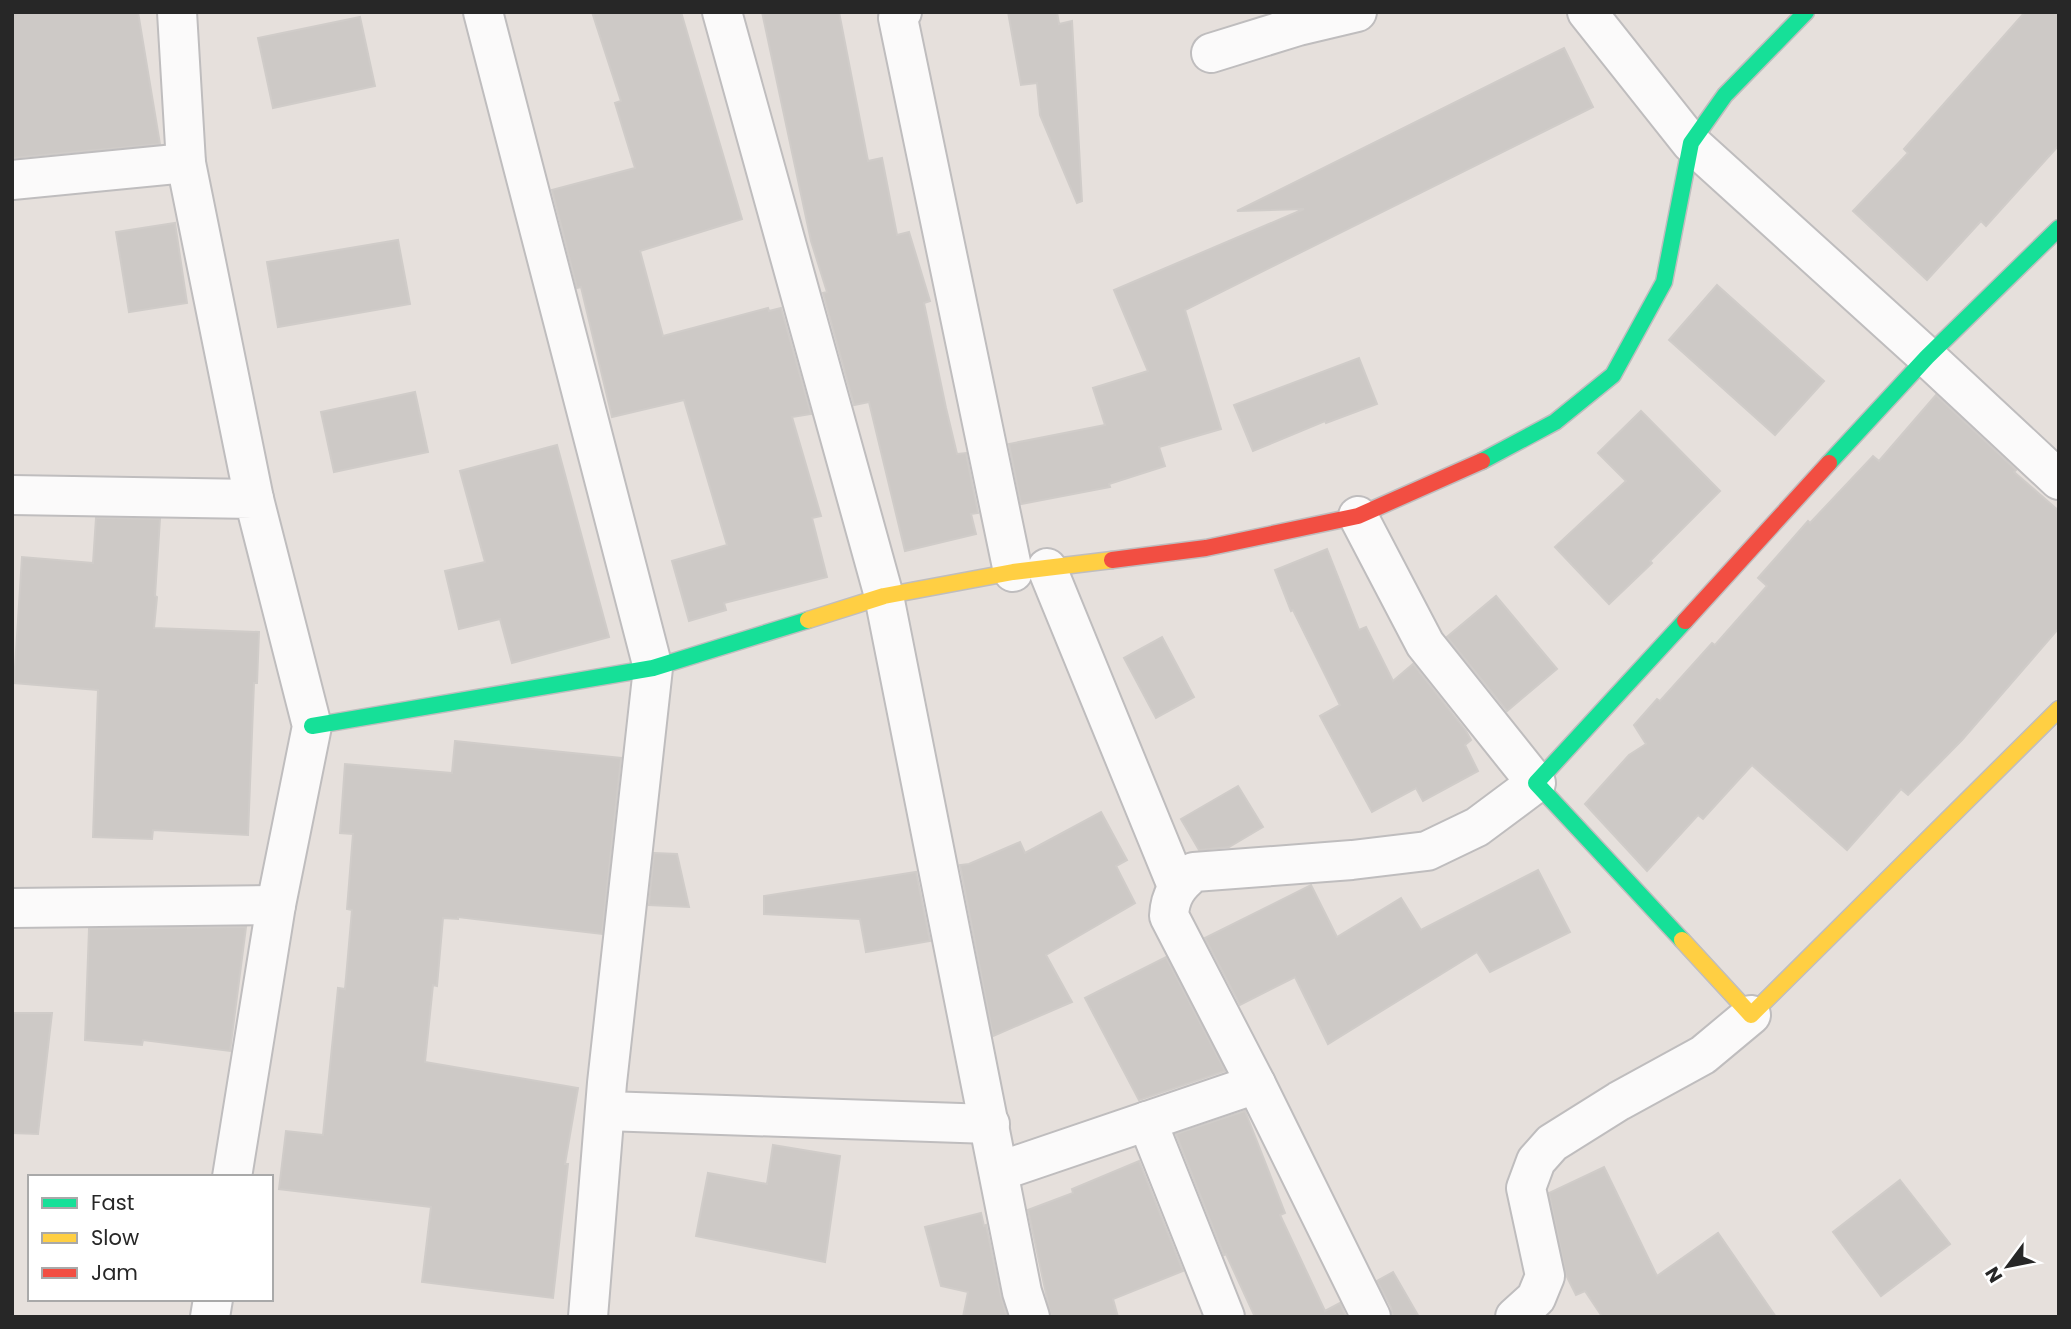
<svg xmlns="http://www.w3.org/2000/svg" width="2071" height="1329" font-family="Poppins,sans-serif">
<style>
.building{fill:#cdc9c6;stroke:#d0ccc9;stroke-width:2}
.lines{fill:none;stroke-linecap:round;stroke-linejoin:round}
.street-casing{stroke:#bfbdbe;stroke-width:42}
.fast-casing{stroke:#bfbdbe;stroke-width:19}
.slow-casing{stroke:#bfbdbe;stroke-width:19}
.jam-casing{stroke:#bfbdbe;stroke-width:19}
.street{stroke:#fbfafa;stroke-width:38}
.fast{stroke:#16e098;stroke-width:16}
.slow{stroke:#ffcf43;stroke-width:16}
.jam{stroke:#f24e42;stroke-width:16}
</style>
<rect width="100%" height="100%" fill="#e6e0dc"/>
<!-- building -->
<g class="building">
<polygon points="12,12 138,12 160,144 12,158"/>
<polygon points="592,12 681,12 742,219 640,251 663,336 768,308 769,311 781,308 811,414 792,417 821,516 812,518 827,577 724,603 726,610 689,621 672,561 727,545 684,400 612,417 581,287 577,288 552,190 635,168 615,103 621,101"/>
<polygon points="762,12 839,12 868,161 882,158 897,235 909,232 930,301 924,303 946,408 957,454 966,453 978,513 971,514 976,534 905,551 869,402 854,405 823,293 827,292 811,241"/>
<polygon points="1008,12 1057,12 1059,24 1072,21 1082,201 1077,203 1040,115 1037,83 1021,85"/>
<polygon points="2025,12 2059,12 2059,145 1986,226 1981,221 1927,280 1853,211 1908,153 1904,149"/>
<polygon points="360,17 375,86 273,108 258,38"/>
<polygon points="1564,48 1593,107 1185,310 1221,429 1159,447 1165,466 1109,484 1110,487 1021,504 1009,444 1105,425 1093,388 1148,371 1114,290 1304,209 1237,211"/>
<polygon points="175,223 187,303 129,312 116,232"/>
<polygon points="398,240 410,304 278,327 267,262"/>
<polygon points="1717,285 1824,381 1775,435 1669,340"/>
<polygon points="1359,358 1377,404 1326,423 1325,421 1253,451 1234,405"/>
<polygon points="415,392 428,452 334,472 321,412"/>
<polygon points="1936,395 2016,470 2014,472 2059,511 2059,628 1962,740 1908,795 1901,789 1847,850 1752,765 1703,819 1698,815 1647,871 1585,804 1629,755 1646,744 1634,725 1657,699 1660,701 1712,643 1715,645 1767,586 1758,578 1808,521 1810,523 1873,456 1879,461"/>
<polygon points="1641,411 1720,491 1650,561 1652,563 1609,604 1555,547 1626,481 1598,453"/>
<polygon points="557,445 609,637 512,663 500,619 459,629 445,571 485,562 460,471"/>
<polygon points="96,518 160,519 155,596 157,597 154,628 259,632 257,683 254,683 248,835 153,830 152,839 93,837 98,690 14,683 22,557 93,563"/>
<polygon points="1327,549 1359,630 1366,627 1393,681 1413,664 1466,731 1471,740 1465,745 1478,771 1423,801 1416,788 1372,812 1320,716 1340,705 1293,610 1291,611 1275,570"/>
<polygon points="1496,596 1557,669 1507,711 1447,637"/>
<polygon points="1162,637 1194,697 1156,718 1124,658"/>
<polygon points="455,741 621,758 602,934 458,917 458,919 443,918 437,986 433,985 425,1062 578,1088 565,1164 568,1164 553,1298 422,1282 431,1207 279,1189 286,1131 323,1135 338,988 345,989 352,910 347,909 353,834 340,833 345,764 452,773"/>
<polygon points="1238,786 1263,827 1229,847 1199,850 1181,819"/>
<polygon points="1101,812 1127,860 1116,866 1135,903 1046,955 1072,1002 993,1036 960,865 969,864 1020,842 1025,853"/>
<polygon points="654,853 677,854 689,907 649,905"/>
<polygon points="1538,870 1570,932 1490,972 1477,952 1328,1044 1295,977 1240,1005 1205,938 1311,885 1337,937 1401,898 1421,930"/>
<polygon points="916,872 930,941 866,952 860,919 764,914 764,896"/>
<polygon points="246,927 230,1051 143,1040 142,1045 85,1040 89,929"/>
<polygon points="1166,957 1225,1071 1139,1100 1085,998"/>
<polygon points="12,1013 52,1013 38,1134 12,1133"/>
<polygon points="1245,1111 1285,1213 1280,1215 1325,1311 1340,1303 1346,1317 1255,1317 1226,1254 1224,1255 1176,1134"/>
<polygon points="773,1145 840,1156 825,1262 696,1236 708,1173 767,1184"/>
<polygon points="1139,1161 1183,1271 1113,1299 1118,1317 1051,1317 1028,1210 1073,1193 1072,1189"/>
<polygon points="1604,1167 1657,1276 1718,1233 1776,1317 1598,1317 1601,1315 1585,1291 1576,1295 1566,1275 1549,1193"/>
<polygon points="1900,1180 1950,1244 1881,1296 1833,1232"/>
<polygon points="981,1213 984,1226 986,1225 1001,1296 1007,1317 963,1317 968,1292 941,1286 925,1227"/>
<polygon points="1393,1272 1419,1317 1393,1317 1391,1307 1377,1281"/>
</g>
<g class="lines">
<!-- street casing -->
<g class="street-casing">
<g id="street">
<polyline points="177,12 186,163 254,499"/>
<polyline points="483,12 653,668 607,1083 588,1317"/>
<polyline points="722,12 884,596 1022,1292 1030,1317"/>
<polyline points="902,12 898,18 1013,572"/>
<polyline points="1587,12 1691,143 1927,357 2059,480"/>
<polyline points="1211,53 1298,26 1357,12"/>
<polyline points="12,180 186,163"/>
<polyline points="12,495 254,499 312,726 276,905 232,1177"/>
<path d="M1358 516 1425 644 1536 783 1477 827 1427 851 1352 860 1194 872C1178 885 1170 895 1169 916L1256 1084 1371 1317"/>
<polyline points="1047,568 1177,886"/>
<polyline points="12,908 276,905"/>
<polyline points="605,1111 990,1124"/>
<polyline points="1147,1121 1225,1317"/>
<polyline points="1000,1171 1256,1084"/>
<polyline points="210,1317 213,1299"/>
<polyline points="1515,1317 1536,1298 1545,1276 1526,1188 1536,1161 1552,1143 1619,1101 1703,1055 1751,1015"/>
</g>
</g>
<!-- fast casing -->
<g class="fast-casing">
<g id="fast">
<polyline points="1482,461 1555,422 1613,375 1664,282 1691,143 1725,95 1806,12"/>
<polyline points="1829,463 1927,357 2059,228"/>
<polyline points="312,726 653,668 808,620"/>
<polyline points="1682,940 1536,783 1685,621"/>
</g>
</g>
<!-- slow casing -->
<g class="slow-casing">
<g id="slow">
<polyline points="808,620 884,596 1013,572 1112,560"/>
<polyline points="1682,940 1751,1015 2059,709"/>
</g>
</g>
<!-- jam casing -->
<g class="jam-casing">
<g id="jam">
<polyline points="1112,560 1206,548 1358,516 1482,461"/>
<polyline points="1685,621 1829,463"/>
</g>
</g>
<!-- street -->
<use href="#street" class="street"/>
<!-- fast -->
<use href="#fast" class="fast"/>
<!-- slow -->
<use href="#slow" class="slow"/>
<!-- jam -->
<use href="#jam" class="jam"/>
</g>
<!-- border -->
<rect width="2071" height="1329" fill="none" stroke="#272727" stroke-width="28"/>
<!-- legend -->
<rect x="28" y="1175" width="245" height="126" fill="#ffffff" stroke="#a9a9a9" stroke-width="2"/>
<rect x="42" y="1198" width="35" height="10" fill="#16e098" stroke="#a9a9a9" stroke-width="2"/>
<text x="91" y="1210" font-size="21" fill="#272727">Fast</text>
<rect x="42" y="1233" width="35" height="10" fill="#ffcf43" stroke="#a9a9a9" stroke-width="2"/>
<text x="91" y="1245" font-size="21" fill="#272727">Slow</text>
<rect x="42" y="1268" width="35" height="10" fill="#f24e42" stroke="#a9a9a9" stroke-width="2"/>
<text x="91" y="1280" font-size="21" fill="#272727">Jam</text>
<!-- north arrow -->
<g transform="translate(2008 1266) rotate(238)" stroke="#ffffff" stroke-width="5" paint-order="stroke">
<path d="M0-5L12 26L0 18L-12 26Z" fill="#272727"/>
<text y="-10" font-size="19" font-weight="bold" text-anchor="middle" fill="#272727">N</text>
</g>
</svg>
